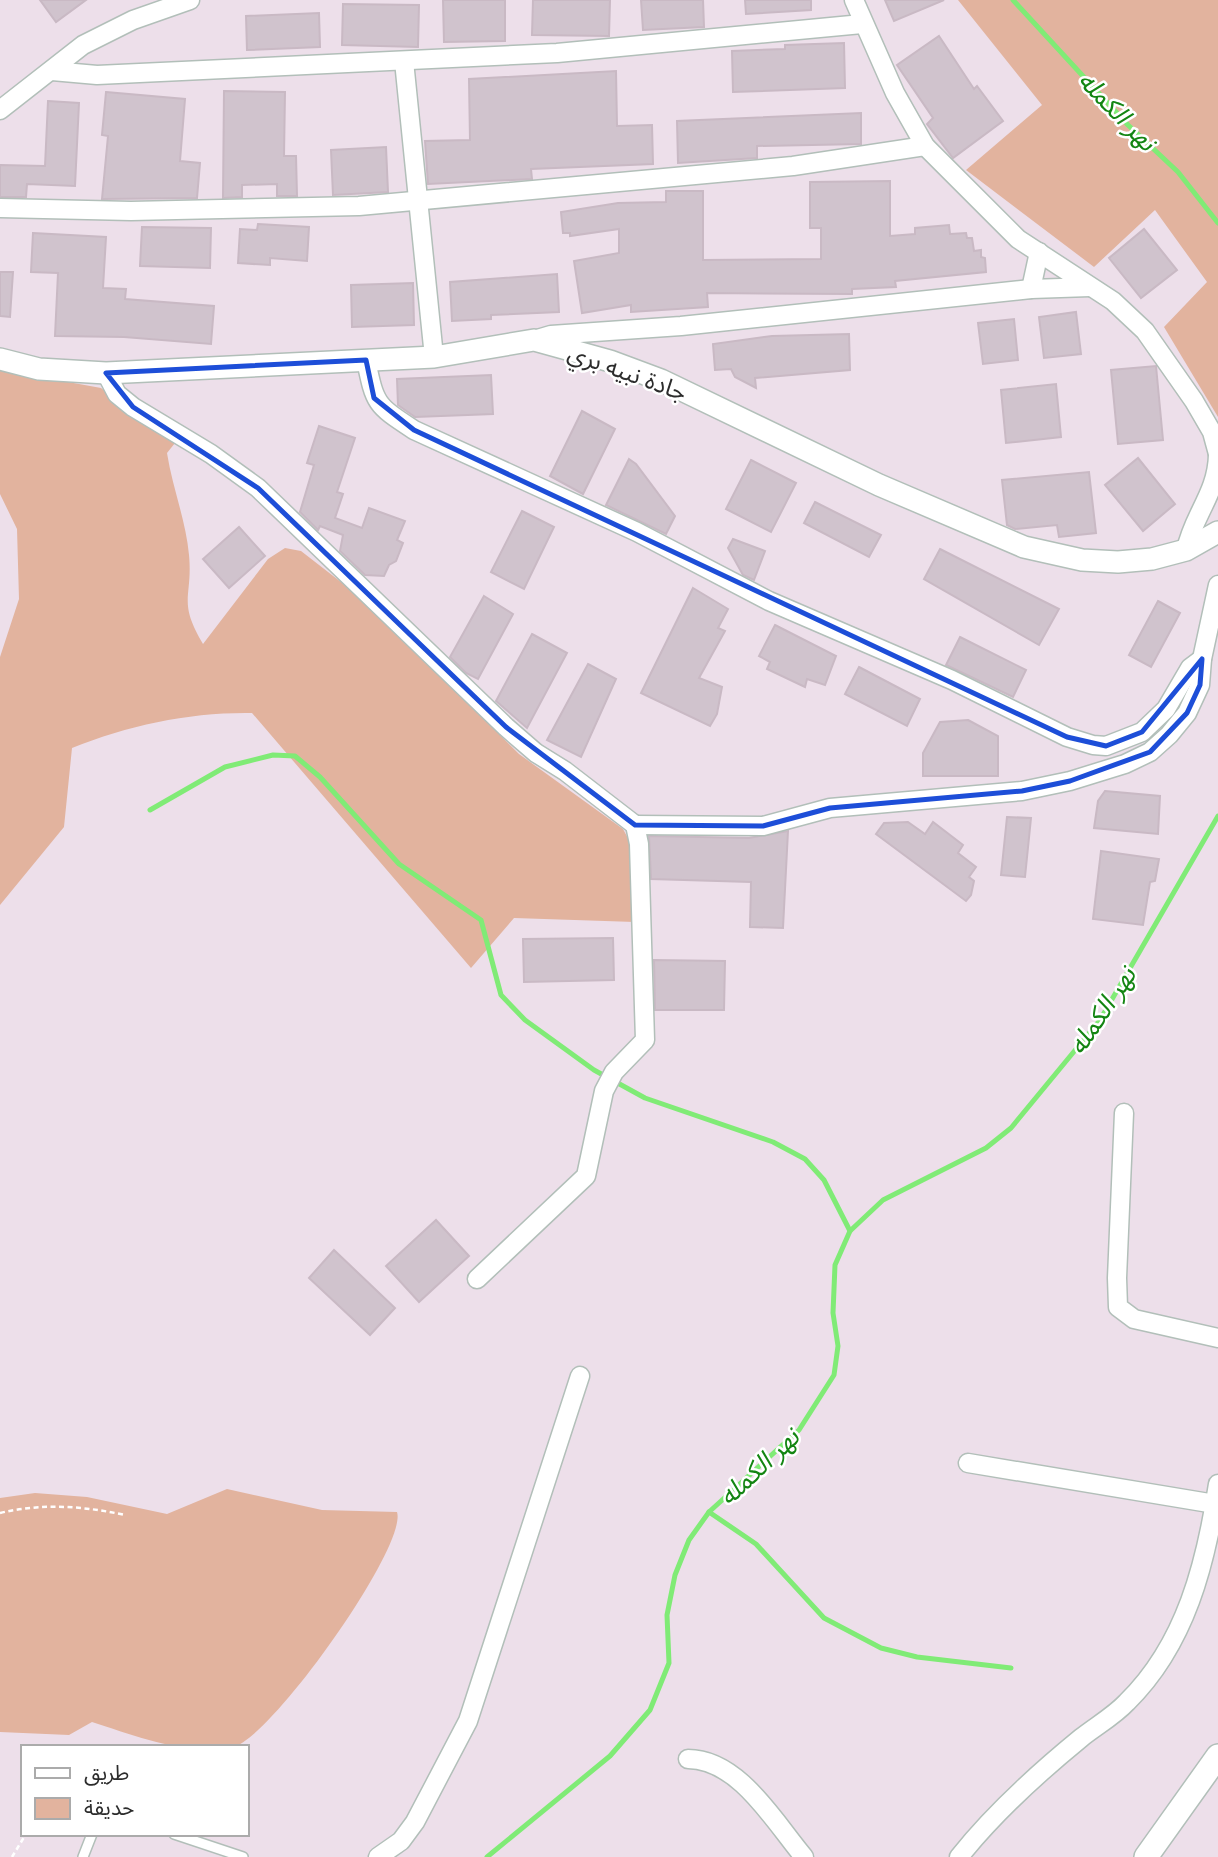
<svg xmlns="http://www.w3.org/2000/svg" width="1218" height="1857" font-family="'Noto Sans','Noto Sans Arabic',sans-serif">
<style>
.green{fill:#e2b39e}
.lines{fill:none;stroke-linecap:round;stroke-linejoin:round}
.stream{stroke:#80eb76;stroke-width:5}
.building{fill:#d0c3cd;stroke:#c9b9c4;stroke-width:2}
.service-casing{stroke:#b2bfb9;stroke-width:12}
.minor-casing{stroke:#b2bfb9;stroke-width:21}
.tertiary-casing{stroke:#b2bfb9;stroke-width:24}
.secondary-casing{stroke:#b2bfb9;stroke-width:26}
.path{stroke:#fff;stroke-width:2.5;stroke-dasharray:5 3.5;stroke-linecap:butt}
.service{stroke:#fff;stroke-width:9}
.minor{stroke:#fff;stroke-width:18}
.tertiary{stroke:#fff;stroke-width:21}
.secondary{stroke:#fff;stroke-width:23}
.marked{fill:none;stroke:#1d4ed8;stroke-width:5;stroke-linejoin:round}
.labels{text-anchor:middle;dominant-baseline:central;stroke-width:5;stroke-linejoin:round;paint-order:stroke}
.street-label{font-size:24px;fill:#2c2c2c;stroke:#fff}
.water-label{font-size:26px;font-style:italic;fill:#138512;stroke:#fff}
</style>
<rect width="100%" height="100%" fill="#eddfea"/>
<!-- green -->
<g class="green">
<polygon points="958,0 1218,0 1218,417 1164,327 1207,282 1155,210 1094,267 966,170 1042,105"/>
<path d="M0 366 13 372 101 388 175 443 167 453C172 486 186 521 189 555 193 598 177 600 203 644L268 559 285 548 301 551 368 603 519 754 623 829 630 842 635 922 514 918 471 968 252 713C191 712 129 725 72 748L64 827 0 905V657L19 599 17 529 0 494Z"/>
<path d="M227 1489 322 1510 397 1512C408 1546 271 1739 233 1747 186 1756 136 1736 92 1722L69 1735 0 1732V1498L35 1493 87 1497 167 1514Z"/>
</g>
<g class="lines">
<!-- stream -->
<g class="stream">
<polyline points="1013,0 1128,125 1178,172 1218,223"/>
<polyline points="150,810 225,767 273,755 295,756 320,777 399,864 481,920 501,995 525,1020 594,1070 645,1098 773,1142 805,1159 824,1180 850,1231"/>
<polyline points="709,1512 756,1544 824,1618 881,1648 917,1657 1011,1668"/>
<polyline points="487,1857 610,1756 650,1710 669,1663 667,1615 675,1575 689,1540 709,1512 799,1430 834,1375 838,1346 833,1313 835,1265 850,1231 883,1200 986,1148 1011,1128 1100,1020 1218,816"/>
</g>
</g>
<!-- building -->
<g class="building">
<polygon points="40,0 86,0 56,22"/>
<polygon points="443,0 505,0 505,41 444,42"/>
<polygon points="533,0 610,0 609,36 532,35"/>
<polygon points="641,0 703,0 704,27 643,30"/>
<polygon points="745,0 811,0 811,10 746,14"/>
<polygon points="885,0 944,0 894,21"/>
<polygon points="343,4 419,5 418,47 342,45"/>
<polygon points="319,13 320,47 247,50 246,16"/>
<polygon points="939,36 974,89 977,86 1003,121 953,158 927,124 933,118 897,65"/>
<polygon points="844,43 845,88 733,92 732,51 785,49 785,45"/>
<polygon points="616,71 617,126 652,125 653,164 531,169 532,179 428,184 425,141 470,140 469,79"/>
<polygon points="224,91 285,92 284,156 296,156 297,196 277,196 277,184 242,185 242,197 223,198"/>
<polygon points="106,92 185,99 180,161 200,163 197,198 102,199 108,136 102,135"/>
<polygon points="48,101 79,103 75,186 27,184 26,197 0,197 0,165 45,166"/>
<polygon points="861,113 861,144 757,146 757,158 678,163 677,121"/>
<polygon points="386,147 388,192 333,195 331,150"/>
<polygon points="890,181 890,236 915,234 915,228 949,225 950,234 966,233 967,238 972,238 974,251 981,250 981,257 985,258 986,272 895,281 896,287 852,289 852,294 707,293 708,307 631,312 631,305 582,313 574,261 619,253 619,229 570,236 570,233 563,233 561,212 618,203 666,202 666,191 703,191 703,260 821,259 821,228 810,228 810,182"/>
<polygon points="258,224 309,227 307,261 270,258 270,265 238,263 240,229 257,230"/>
<polygon points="142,227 211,228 210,268 140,266"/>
<polygon points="1144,229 1177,270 1141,298 1109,258"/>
<polygon points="33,233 106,237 103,288 126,289 125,299 214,306 211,344 124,337 55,336 58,273 31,272"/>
<polygon points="0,272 13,272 10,317 0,316"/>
<polygon points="557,274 559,312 491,315 491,319 452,321 450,282"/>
<polygon points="413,283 414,325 352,327 351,285"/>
<polygon points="1076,312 1081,354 1044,358 1039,317"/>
<polygon points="1014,319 1018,360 983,364 978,323"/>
<polygon points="849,334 850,370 755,378 756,388 735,377 731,369 715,370 713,344 772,336"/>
<polygon points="1156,366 1163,440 1118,444 1111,370"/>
<polygon points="491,375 493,414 415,417 398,405 397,379"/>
<polygon points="1056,384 1061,437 1006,443 1001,390"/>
<polygon points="582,411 615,429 583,494 550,476"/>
<polygon points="319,426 355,438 337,492 343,494 335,518 362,528 369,508 405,521 397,540 403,543 396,561 389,565 384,576 365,575 340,551 343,535 320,526 318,530 300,512 314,465 307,463"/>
<polygon points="1138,458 1175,504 1143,531 1105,485"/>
<polygon points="629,459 636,464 675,516 666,534 606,505"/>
<polygon points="751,460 796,483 771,532 726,509"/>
<polygon points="1089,472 1096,533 1059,537 1057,525 1015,529 1007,525 1002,480"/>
<polygon points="815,502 881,535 869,557 804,523"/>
<polygon points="522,511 554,527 524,589 491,572"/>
<polygon points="239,527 265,556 229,588 203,559"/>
<polygon points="733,539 765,551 754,580 743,575 728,548"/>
<polygon points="940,549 1059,609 1039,645 924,579"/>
<polygon points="693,588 728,609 718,628 725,631 699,678 722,687 717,714 710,726 641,693"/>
<polygon points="484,596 513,614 478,679 466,673 450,657"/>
<polygon points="1158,601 1180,613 1151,667 1129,655"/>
<polygon points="775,625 836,656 825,685 807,679 805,687 767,669 770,662 759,656"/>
<polygon points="532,634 567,653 527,728 496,701"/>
<polygon points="960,637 1026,670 1013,697 946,665"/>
<polygon points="588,664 616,679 581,757 547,740"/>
<polygon points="859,667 920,699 907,726 845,694"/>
<polygon points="968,720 998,736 998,776 923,776 923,753 940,722"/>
<polygon points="1105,791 1160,796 1158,834 1094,828 1098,801"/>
<polygon points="1007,817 1031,818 1025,877 1001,875"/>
<polygon points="908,822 925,834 933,822 963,845 958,853 976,867 969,877 974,881 971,895 966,901 876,834 884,823"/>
<polygon points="788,831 783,928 750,927 751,882 651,879 649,836 749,838"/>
<polygon points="1101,851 1159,859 1155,881 1150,882 1143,925 1093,919"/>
<polygon points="613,938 614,980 524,982 523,939"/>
<polygon points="654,960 725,961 724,1010 655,1010"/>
<polygon points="436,1220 469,1256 419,1302 386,1266"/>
<polygon points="334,1250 395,1308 370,1335 309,1278"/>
</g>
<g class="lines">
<!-- service casing -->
<g class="service-casing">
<g id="service">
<polyline points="174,1834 243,1857"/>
<polyline points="83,1857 92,1834"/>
</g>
</g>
<!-- minor casing -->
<g class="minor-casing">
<g id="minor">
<polyline points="854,0 895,93 925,146 1018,239 1113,301 1145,331 1194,401 1212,432 1218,454"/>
<polyline points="404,61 434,357"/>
<polyline points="52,71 97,75 557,53 862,24"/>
<polyline points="0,110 83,45 133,20 190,0"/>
<polyline points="0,208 131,211 359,206 793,166 925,146"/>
<polyline points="1031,289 1039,252"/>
<polyline points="534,340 551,335 681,326 1031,289 1090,287"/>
<path d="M366 360C375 405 376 405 414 430L637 532 769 601 952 680 1067 737 1093 745 1106 746 1142 732 1166 709 1190 668 1202 659"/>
<polyline points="106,373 117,394 133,407 211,454 258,488 506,727 536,753 565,771 635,825 639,844 645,1040 614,1072 604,1091 586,1176 477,1279"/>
<path d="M1186 550C1193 515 1217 494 1218 455"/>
<polyline points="635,825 763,826 830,808 1022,791 1070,781 1125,764 1150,752 1169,735 1187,713 1200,685 1202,659 1218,585"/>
<polyline points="1124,1113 1117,1278 1118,1307 1134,1319 1218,1338"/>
<polyline points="968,1463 1215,1504"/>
<path d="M688 1759C739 1759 775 1823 804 1857"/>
<polyline points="378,1857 401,1841 415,1822 468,1721 580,1376"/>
<path d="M959 1857C994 1813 1037 1774 1081 1738 1096 1726 1114 1716 1127 1702 1186 1644 1206 1563 1218 1484"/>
</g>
</g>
<!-- tertiary casing -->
<g class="tertiary-casing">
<polyline id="tertiary" points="0,359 39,369 106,373 434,357 534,340 610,361 661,380 879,485 1024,547 1082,560 1118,562 1152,559 1186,550 1218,532"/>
</g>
<!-- secondary casing -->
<g class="secondary-casing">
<polyline id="secondary" points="1146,1857 1218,1756"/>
</g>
<!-- path -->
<g class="path">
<path d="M0 1513C42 1503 83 1506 125 1515"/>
<polyline points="82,1747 84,1747"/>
<polyline points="12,1857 26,1834"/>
</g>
<!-- service -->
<use href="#service" class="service"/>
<!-- minor -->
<use href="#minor" class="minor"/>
<!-- tertiary -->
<use href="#tertiary" class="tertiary"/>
<!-- secondary -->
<use href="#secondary" class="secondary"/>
</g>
<!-- marked area -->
<path class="marked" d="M366 360 374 398 414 430 1067 737 1106 746 1142 732 1202 659 1200 685 1187 713 1150 752 1070 781 1022 791 830 808 763 826 635 825 506 727 258 488 133 407 106 373Z"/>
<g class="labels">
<!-- street labels -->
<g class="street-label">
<text transform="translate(628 371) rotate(20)">جادة نبيه بري</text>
</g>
<!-- water labels -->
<g class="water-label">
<text transform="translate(1118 110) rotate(46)">نهر الكمله</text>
<text transform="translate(1101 1010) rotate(-56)">نهر الكمله</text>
<text transform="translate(758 1466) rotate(-43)">نهر الكمله</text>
</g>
</g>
<!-- legend -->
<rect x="21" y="1745" width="228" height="91" fill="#ffffff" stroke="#ababab" stroke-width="2"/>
<rect x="35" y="1768" width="35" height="10" fill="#ffffff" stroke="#ababab" stroke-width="2"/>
<text x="84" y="1780" font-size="21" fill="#2c2c2c">طريق</text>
<rect x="35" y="1798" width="35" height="21" fill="#e2b39e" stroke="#ababab" stroke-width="2"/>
<text x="84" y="1815" font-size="21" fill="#2c2c2c">حديقة</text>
</svg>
